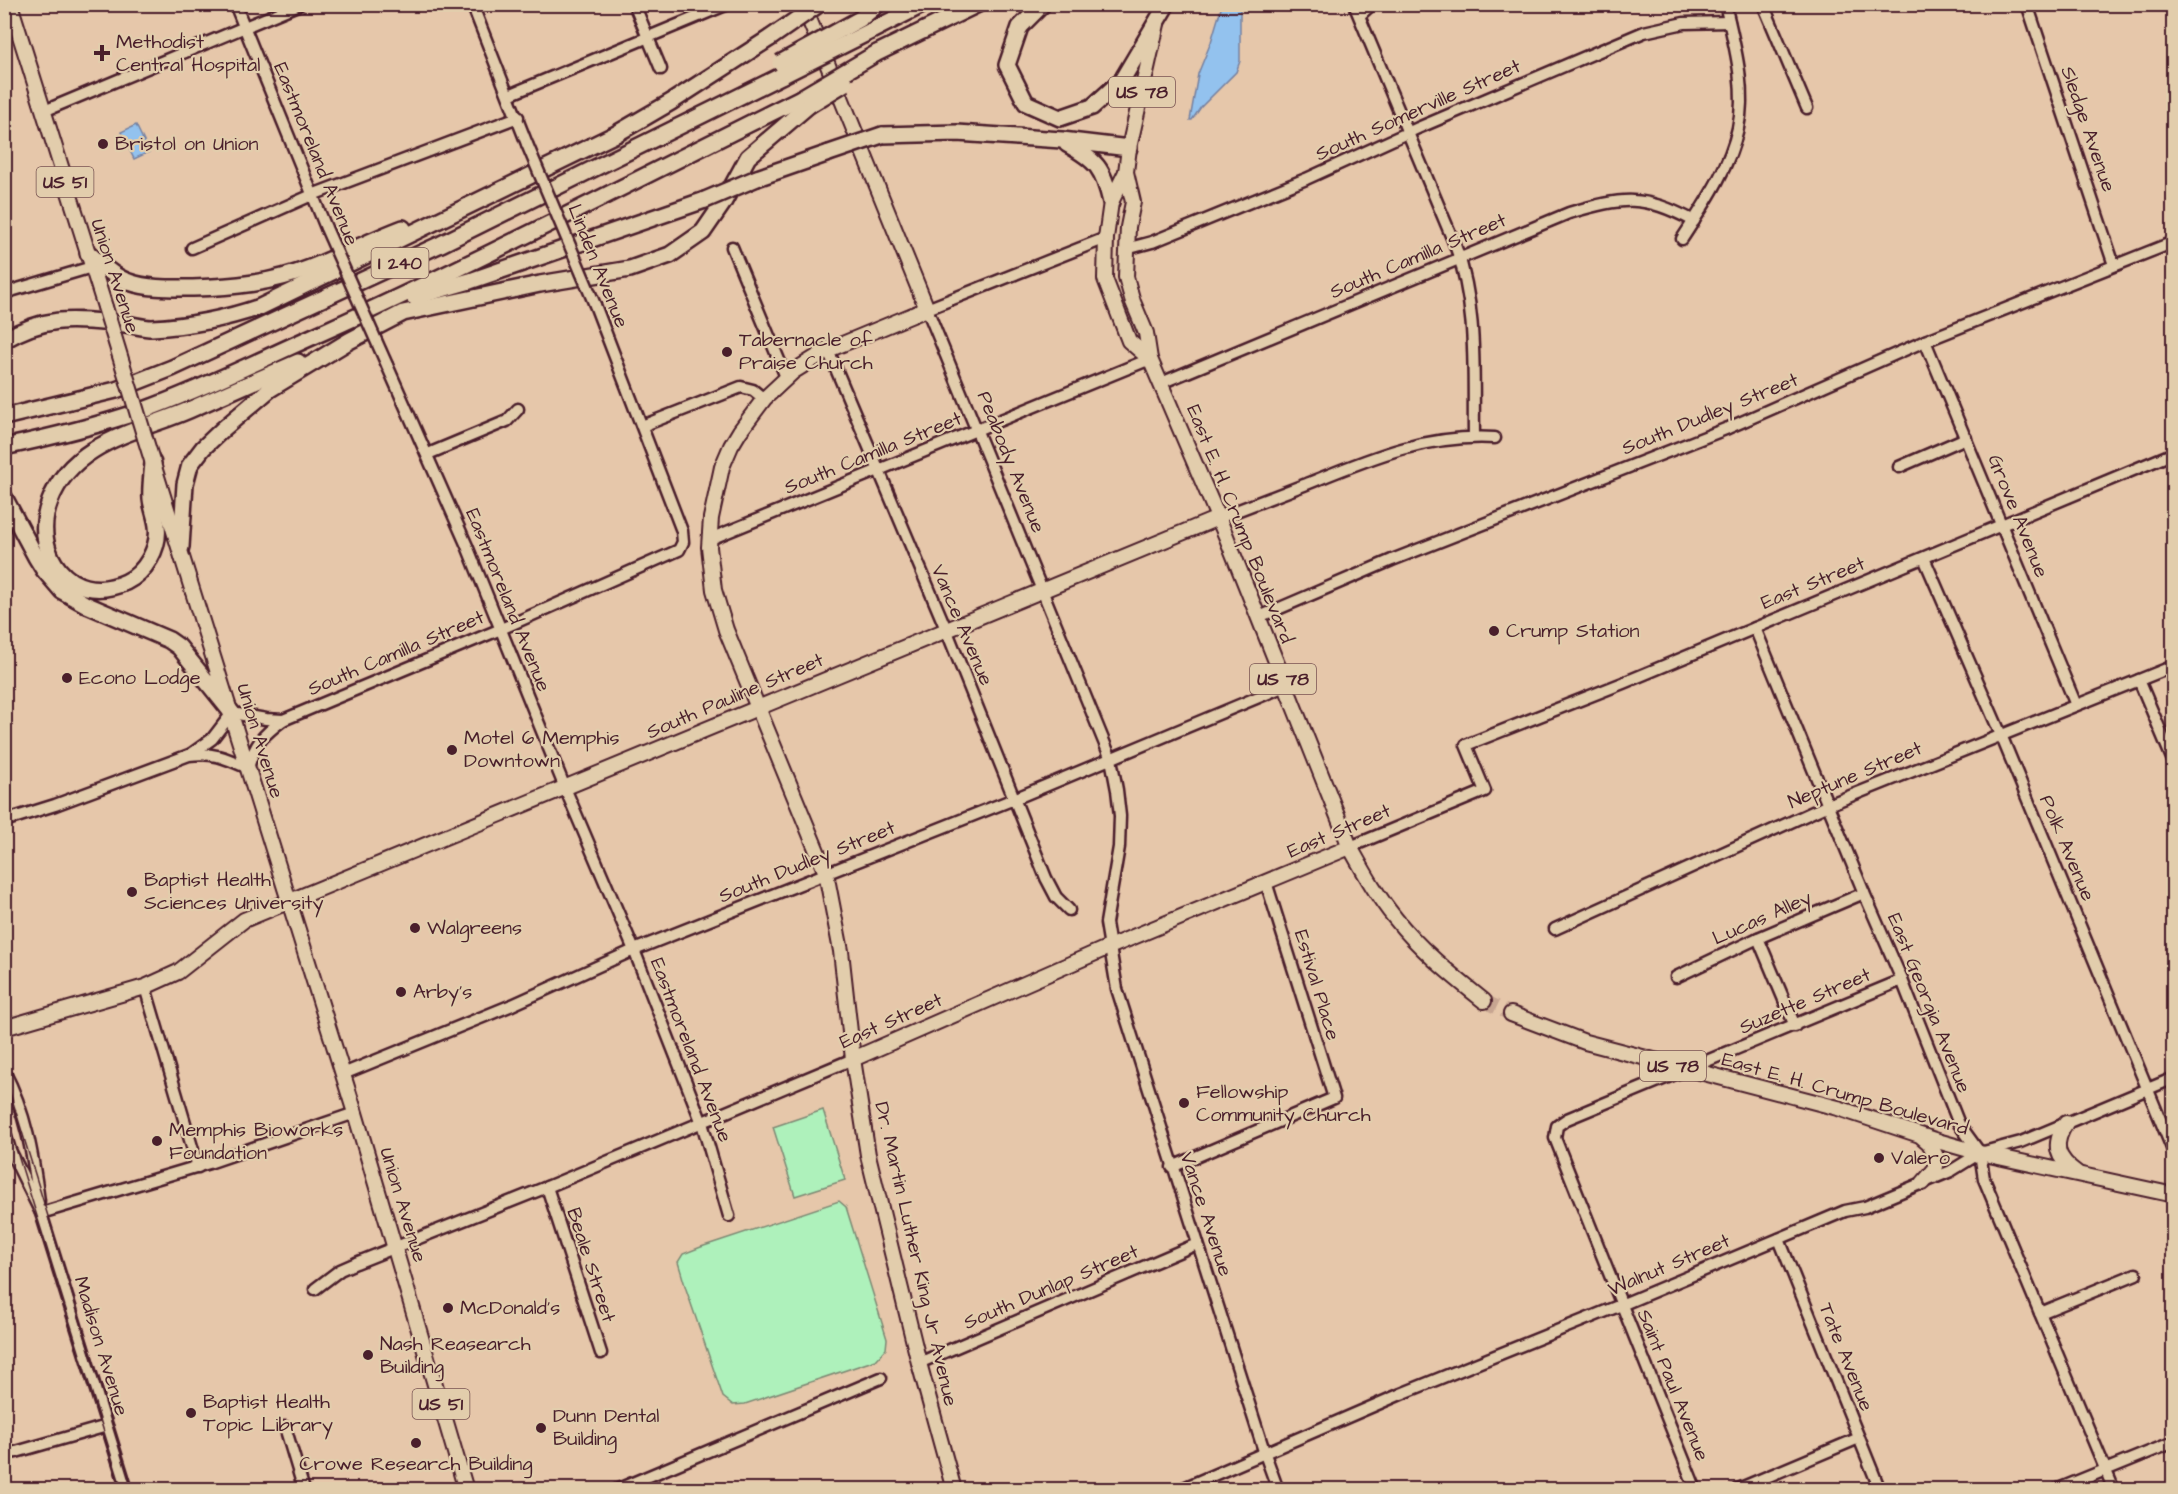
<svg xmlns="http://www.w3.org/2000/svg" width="2178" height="1494" font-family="'Architects Daughter',sans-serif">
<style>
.green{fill:#aef1bb;stroke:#7c8873;stroke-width:1.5}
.water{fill:#93c2ee;stroke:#7681a0;stroke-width:1.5}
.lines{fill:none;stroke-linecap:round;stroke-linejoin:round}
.major-tunnel{stroke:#c7a591;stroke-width:14;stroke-dasharray:14 7;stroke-linecap:butt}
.minor-casing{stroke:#4a1f2b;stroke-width:15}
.major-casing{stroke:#4a1f2b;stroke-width:18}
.highway-casing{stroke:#4a1f2b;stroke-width:20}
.minor{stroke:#e2cdac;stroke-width:10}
.major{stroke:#e2cdac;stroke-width:14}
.highway{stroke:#e2cdac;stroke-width:15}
.tram{stroke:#4a1f2b;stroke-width:1.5}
.minor-bridge-casing{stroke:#4a1f2b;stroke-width:15;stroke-linecap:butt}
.major-bridge-casing{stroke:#4a1f2b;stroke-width:18;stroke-linecap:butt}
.highway-bridge-casing{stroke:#4a1f2b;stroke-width:20;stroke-linecap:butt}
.minor-bridge{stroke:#e2cdac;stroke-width:10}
.major-bridge{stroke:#e2cdac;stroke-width:14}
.highway-bridge{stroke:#e2cdac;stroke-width:15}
.poi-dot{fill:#4a1f2b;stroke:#e2cdac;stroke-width:2}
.labels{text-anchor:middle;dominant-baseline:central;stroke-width:4.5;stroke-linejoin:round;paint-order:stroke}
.shield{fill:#e2cdac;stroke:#785352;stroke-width:1.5}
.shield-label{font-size:18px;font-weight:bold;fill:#4a1f2b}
.poi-label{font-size:20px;fill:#4a1f2b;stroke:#e2cdac;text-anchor:start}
.street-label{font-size:20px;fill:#4a1f2b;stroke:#e2cdac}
</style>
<rect width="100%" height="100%" fill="#e6c7aa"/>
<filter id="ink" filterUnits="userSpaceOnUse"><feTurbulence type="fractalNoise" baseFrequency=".0167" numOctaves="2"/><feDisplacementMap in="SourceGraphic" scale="12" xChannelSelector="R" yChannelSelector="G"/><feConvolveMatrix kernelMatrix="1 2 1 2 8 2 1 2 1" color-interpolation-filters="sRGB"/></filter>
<g filter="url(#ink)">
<!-- green -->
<g class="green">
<polygon points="823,1110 845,1180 795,1196 773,1127"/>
<polygon points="839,1201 846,1207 887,1339 886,1349 876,1360 745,1404 733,1405 723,1397 686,1289 678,1262 683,1254 701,1247"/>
</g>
<!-- water -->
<g class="water">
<polygon points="1222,5 1240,5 1240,61 1236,72 1201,107 1192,120 1190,120 1198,74 1211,42"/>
<polygon points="136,125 149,152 134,159 121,132"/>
</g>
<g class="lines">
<!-- major-tunnel -->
<polyline class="major-tunnel" points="1484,1001 1511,1014"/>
<!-- minor casing -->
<g class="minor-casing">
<g id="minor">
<polyline points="235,4 326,228"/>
<polyline points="472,4 527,144"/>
<polyline points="634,4 661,69"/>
<path d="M1354 4 1455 245C1478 306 1473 373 1474 437"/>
<polyline points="1763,4 1807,108"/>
<polyline points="2027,4 2114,265"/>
<polyline points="1360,15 1372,4"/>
<polyline points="509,95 728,4"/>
<polyline points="44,111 300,4"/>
<polyline points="1106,238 927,309 1111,759 1117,790 1120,816 1119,847 1106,923 1117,989 1265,1454 1278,1490"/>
<path d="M1682 239C1704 205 1730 167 1738 128 1747 88 1734 43 1725 4"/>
<polyline points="732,247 786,377"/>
<polyline points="192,248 312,195 518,117"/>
<polyline points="1126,249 1152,242 1306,179 1418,128 1644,32 1684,23 1729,22"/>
<polyline points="4,293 92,267"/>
<polyline points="1925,341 2076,705"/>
<polyline points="828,350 946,629 1046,878 1056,897 1069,910"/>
<polyline points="387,365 467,546 565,788 634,950 702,1123 729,1216"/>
<path d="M1161 383 1569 213C1624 197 1642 194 1694 221"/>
<polyline points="642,426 741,387 753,390 764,399"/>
<polyline points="428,454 507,421 518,409"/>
<polyline points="1899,467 1966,438"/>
<path d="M1218 518C1247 507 1276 496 1304 485 1368 459 1425 434 1495 438"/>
<polyline points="710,539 1150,359"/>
<polyline points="1924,558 2001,735 2174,1153"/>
<polyline points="1259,617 1392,560 1728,428 1925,341 2174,242"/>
<polyline points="1755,628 1864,893 1902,980 1959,1124 1980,1153 1984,1179 2114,1490"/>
<polyline points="2139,680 2174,763"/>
<polyline points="191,754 212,739 232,713 266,719 283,720"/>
<path d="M4 821 55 805 189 755C214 752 226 758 248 768 255 743 263 735 283 720L501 629 679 550 683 542 682 531 595 305"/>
<polyline points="1350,847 1485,791 1466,745 1623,683 2174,453"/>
<polyline points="1555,929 1828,805 2174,666"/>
<polyline points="1758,938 1795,1026"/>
<polyline points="1676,977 1758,938 1864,893"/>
<polyline points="145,987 198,1167"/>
<path d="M4 1071C26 1112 33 1156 39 1201"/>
<polyline points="343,1074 512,1005 634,950 1014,799 1285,686"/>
<polyline points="4,1130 10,1150 41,1213 127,1490"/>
<polyline points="1172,1167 1334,1098 1266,882"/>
<polyline points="547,1187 601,1353"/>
<polyline points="41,1213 209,1163 355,1113"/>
<polyline points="1779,1239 1880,1490"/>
<polyline points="315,1289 340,1270 356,1263 547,1187 853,1059"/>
<polyline points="2040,1313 2136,1274"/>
<polyline points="919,1363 1197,1244"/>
<polyline points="285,1427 304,1490"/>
<polyline points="4,1454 16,1452 107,1426"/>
<polyline points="616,1490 881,1378"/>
<polyline points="1179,1490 1401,1394 1621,1305 1845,1211 1865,1207 1951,1171 1980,1153 2021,1142 2174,1078"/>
<polyline points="1696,1490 1555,1138 1557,1126 1567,1119 1902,980"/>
<polyline points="1736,1490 1859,1438"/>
<polyline points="2056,1490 2174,1442"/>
</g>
</g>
<!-- major casing -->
<g class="major-casing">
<g id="major">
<polyline points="10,4 105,307"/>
<polyline points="803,4 927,309 828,350 794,371 764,399 740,431 731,446 722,467 711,518 709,547 714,590 726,630 826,873 841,951 853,1059 868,1155 919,1363 954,1490"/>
<path d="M1157 24 1129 148 1126 172 1133 202 1128 227 1126 277 1133 302 1146 333 1150 359 1226 536 1350 847C1364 872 1377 896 1395 918 1420 950 1453 976 1484 1001"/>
<polyline points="1126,172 1111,202 1106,238 1105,279 1129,341 1150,359"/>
<polyline points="145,438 355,1113 466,1490"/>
<polyline points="1511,1014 1585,1042 1838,1108 1941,1142 1980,1153 2174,1195"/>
<polyline points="4,1028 145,987 178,972 244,920 1218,518"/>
<polyline points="853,1059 1109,947 1350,847"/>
<path d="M2066 1123C2052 1145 2056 1158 2077 1173"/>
<polyline points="1922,1137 1929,1143 1938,1160 1935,1169 1923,1183"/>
</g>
</g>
<!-- highway casing -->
<g class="highway-casing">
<g id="highway">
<polyline points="1043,4 1020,27 1007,65 1026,103 1060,118 1092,107 1122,80 1167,4"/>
<polyline points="860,19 878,4"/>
<polyline points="871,31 924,4"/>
<polyline points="877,53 978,4"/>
<polyline points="882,135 957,133 1062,140 1129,148"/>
<path d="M1067 144C1097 161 1103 168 1111 202"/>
<polyline points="757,178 829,153"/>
<path d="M88 253C100 263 113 277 129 282 149 289 171 288 193 288 233 287 272 283 310 268 341 256 371 240 403 228"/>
<polyline points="414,297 470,281 705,200"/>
<path d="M4 340C49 314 76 320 125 324 134 325 143 328 152 328 189 326 225 319 260 307L616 134 671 102 770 38"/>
<polyline points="4,417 116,390 172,368 441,244 783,75"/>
<path d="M4 447C52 437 99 425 144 410 205 388 264 358 323 332 484 259 641 177 799 99"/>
<path d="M153 463C152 475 150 488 151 499 152 508 156 517 157 526 160 548 145 573 126 582 113 588 99 590 86 587 64 582 50 562 46 542 43 528 45 514 50 501 72 442 138 432 189 410 226 394 262 378 298 362"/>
<polyline points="4,497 36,557 44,570 62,591 87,605 169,640 179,647 232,713"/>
<polyline points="181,547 185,484 190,465 203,448 223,429 270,389 349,341 403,313 540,284 630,269 670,255 703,232 723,203 748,157 809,105"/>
</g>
</g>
<!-- minor -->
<use href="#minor" class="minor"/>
<!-- major -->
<use href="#major" class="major"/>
<!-- highway -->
<use href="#highway" class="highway"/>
<!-- tram -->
<g class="tram">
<polyline points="4,1073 132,1490"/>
<polyline points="4,1110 122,1490"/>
</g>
<!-- minor-bridge casing -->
<g class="minor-bridge-casing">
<g id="minor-bridge">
<polyline points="527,144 595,305"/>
<polyline points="326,228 387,365"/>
</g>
</g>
<!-- major-bridge casing -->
<g class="major-bridge-casing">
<polyline id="major-bridge" points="105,307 145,438"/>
</g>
<!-- highway-bridge casing -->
<g class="highway-bridge-casing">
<g id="highway-bridge">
<polyline points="770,38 819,4"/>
<polyline points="780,63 860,19"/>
<polyline points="783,75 871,31"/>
<polyline points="799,99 877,53"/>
<polyline points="809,105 845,83"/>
<polyline points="829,153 882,135"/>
<polyline points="705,200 757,178"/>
</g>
</g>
<!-- minor-bridge -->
<use href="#minor-bridge" class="minor-bridge"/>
<!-- major-bridge -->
<use href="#major-bridge" class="major-bridge"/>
<!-- highway-bridge -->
<use href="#highway-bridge" class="highway-bridge"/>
</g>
</g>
<!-- markers -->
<g class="poi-dot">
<path d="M99 44h6v6h6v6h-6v6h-6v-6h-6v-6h6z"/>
<circle cx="103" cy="144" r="6"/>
<circle cx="727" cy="352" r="6"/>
<circle cx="1494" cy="631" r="6"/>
<circle cx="67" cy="678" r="6"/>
<circle cx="452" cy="750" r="6"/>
<circle cx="132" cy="892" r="6"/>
<circle cx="415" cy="928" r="6"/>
<circle cx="401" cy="992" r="6"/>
<circle cx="1184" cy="1103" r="6"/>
<circle cx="157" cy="1141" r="6"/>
<circle cx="1879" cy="1158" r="6"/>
<circle cx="448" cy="1308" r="6"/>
<circle cx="368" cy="1355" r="6"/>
<circle cx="191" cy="1413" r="6"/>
<circle cx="541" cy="1428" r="6"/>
<circle cx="416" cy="1443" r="6"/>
</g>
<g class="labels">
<!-- shield labels -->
<g class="shield">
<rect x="1109" y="77" width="66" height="30" rx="4.5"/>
<rect x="36.5" y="167" width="57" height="30" rx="4.5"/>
<rect x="371.5" y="248" width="57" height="30" rx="4.5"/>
<rect x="1250" y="664" width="66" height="30" rx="4.5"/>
<rect x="1640" y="1051" width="66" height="30" rx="4.5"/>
<rect x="412.5" y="1389" width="57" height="30" rx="4.5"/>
</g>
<g class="shield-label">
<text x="1142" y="92">US 78</text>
<text x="65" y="182">US 51</text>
<text x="400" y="263">I 240</text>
<text x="1283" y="679">US 78</text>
<text x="1673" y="1066">US 78</text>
<text x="441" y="1404">US 51</text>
</g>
<!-- poi labels -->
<g class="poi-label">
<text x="116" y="42">Methodist<tspan x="116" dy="23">Central Hospital</tspan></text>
<text x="115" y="144">Bristol on Union</text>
<text x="739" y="340">Tabernacle of<tspan x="739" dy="23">Praise Church</tspan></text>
<text x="1506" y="631">Crump Station</text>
<text x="79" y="678">Econo Lodge</text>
<text x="464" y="738">Motel 6 Memphis<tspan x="464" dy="23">Downtown</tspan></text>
<text x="144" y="880">Baptist Health<tspan x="144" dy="23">Sciences University</tspan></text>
<text x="427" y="928">Walgreens</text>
<text x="413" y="992">Arby's</text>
<text x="1196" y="1092">Fellowship<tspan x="1196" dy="23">Community Church</tspan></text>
<text x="169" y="1130">Memphis Bioworks<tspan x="169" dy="23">Foundation</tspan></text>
<text x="1891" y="1158">Valero</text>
<text x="460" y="1308">McDonald's</text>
<text x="380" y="1344">Nash Reasearch<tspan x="380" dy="23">Building</tspan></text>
<text x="203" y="1402">Baptist Health<tspan x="203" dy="23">Topic Library</tspan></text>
<text x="553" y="1416">Dunn Dental<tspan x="553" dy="23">Building</tspan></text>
<text x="416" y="1464" text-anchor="middle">Crowe Research Building</text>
</g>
<!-- street labels -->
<g class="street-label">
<text transform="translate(1418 110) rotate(-24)">South Somerville Street</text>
<text transform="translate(2088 129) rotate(71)">Sledge Avenue</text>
<text transform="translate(316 154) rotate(68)">Eastmoreland Avenue</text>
<text transform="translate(1418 256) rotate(-23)">South Camilla Street</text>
<text transform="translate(598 266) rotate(68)">Linden Avenue</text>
<text transform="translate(115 276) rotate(72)">Union Avenue</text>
<text transform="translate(1710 414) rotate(-22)">South Dudley Street</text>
<text transform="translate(873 453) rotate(-22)">South Camilla Street</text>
<text transform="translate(1011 462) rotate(68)">Peabody Avenue</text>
<text transform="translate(2018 516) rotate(68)">Grove Avenue</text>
<text transform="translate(1240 524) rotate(68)">East E. H. Crump Boulevard</text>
<text transform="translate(1813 583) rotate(-22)">East Street</text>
<text transform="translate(508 600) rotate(68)">Eastmoreland Avenue</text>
<text transform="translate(962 625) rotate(67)">Vance Avenue</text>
<text transform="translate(396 653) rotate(-23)">South Camilla Street</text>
<text transform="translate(735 696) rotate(-23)">South Pauline Street</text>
<text transform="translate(260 741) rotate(73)">Union Avenue</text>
<text transform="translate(1855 775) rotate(-23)">Neptune Street</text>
<text transform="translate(1339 831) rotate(-23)">East Street</text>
<text transform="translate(2067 848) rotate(67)">Polk Avenue</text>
<text transform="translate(807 862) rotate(-22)">South Dudley Street</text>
<text transform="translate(1762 918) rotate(-24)">Lucas Alley</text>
<text transform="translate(1317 985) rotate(73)">Estival Place</text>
<text transform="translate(1805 1001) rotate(-23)">Suzette Street</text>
<text transform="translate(1929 1003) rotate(68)">East Georgia Avenue</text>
<text transform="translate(891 1021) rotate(-24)">East Street</text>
<text transform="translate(691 1050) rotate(69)">Eastmoreland Avenue</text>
<text transform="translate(1845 1094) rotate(16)">East E. H. Crump Boulevard</text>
<text transform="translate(403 1205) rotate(73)">Union Avenue</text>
<text transform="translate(1206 1214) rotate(72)">Vance Avenue</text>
<text transform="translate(916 1254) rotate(77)">Dr. Martin Luther King Jr Avenue</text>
<text transform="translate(591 1265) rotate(72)">Beale Street</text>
<text transform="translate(1669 1265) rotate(-23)">Walnut Street</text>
<text transform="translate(1051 1287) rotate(-23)">South Dunlap Street</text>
<text transform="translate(101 1346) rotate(73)">Madison Avenue</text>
<text transform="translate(1846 1357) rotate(68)">Tate Avenue</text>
<text transform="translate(1673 1385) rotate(68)">Saint Paul Avenue</text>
</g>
</g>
<!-- margin -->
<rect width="2178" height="1494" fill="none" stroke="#e2cdac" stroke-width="24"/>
<rect x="12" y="12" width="2154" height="1470" fill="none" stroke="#4a1f2b" stroke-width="2" filter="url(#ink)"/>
</svg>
